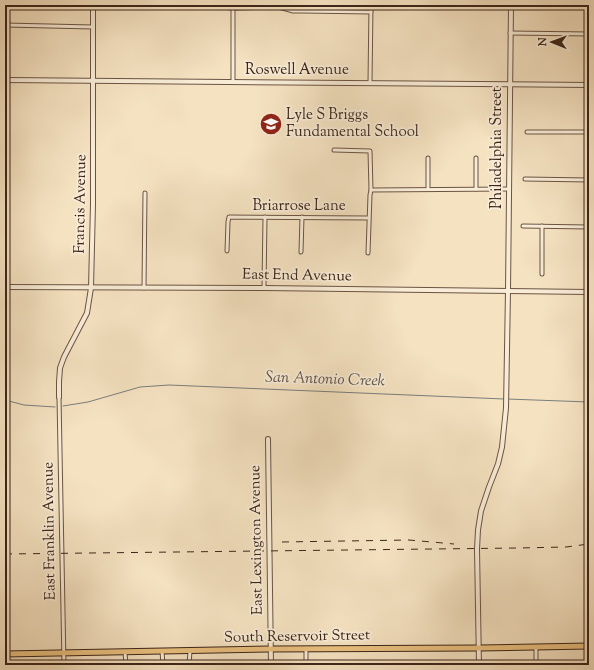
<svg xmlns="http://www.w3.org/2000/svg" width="594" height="670" font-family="'Sorts Mill Goudy',serif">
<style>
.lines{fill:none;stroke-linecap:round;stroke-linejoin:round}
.stream{stroke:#7a7e7d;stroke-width:1}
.minor-casing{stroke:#6b5443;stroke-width:5}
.tertiary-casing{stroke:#6b5443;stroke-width:6}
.primary-casing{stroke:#3d2519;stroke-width:7}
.minor{stroke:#f8ecd7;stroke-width:3}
.tertiary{stroke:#f8ecd7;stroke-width:4}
.primary{stroke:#eac180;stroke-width:5}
.rail{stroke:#3d2519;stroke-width:1;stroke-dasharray:7 7;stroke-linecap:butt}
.labels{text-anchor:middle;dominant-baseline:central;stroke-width:3.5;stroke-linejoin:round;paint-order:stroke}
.street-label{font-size:15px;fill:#3d2519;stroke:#f8ecd7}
.poi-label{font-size:15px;fill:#3d2519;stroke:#f8ecd7;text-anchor:start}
.water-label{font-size:16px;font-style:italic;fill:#5c524b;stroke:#f8ecd7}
</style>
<rect width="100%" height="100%" fill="#f5e2c1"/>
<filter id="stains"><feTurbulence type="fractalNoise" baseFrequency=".005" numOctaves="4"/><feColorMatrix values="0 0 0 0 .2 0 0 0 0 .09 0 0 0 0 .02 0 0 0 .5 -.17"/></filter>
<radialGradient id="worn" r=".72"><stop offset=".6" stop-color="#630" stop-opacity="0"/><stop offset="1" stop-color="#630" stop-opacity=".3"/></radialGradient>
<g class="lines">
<!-- stream -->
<g class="stream">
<polyline points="507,399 589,402"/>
<polyline points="5,400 24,405 55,407"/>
<polyline points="63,406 88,402 140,387 169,385 504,399"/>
</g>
<!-- minor casing -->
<g class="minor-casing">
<g id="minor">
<polyline points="588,5 589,34"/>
<polyline points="207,6 233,8 279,7 293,11 302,11 371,12"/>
<polyline points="5,25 93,27"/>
<polyline points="510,33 589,34"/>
<polyline points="233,82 233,8"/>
<polyline points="370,83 371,5"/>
<polyline points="527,132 588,132"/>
<polyline points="334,150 370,151 371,190 370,195 368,253"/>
<polyline points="476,158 476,189"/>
<polyline points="525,179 589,180"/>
<polyline points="588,180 588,85"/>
<polyline points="428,189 428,158"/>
<polyline points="371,190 509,189"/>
<polyline points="523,226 589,227"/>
<polyline points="227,251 228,222 229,217 369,218"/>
<polyline points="301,252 302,217"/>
<polyline points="542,274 542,226"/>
<polyline points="587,275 588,227"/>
<polyline points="144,288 145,193"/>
<polyline points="264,288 265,217"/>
<polyline points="59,397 64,665"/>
<polyline points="306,649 306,665"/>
<polyline points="162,651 163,665"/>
<polyline points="125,652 126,665"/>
<polyline points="189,665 190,651"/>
<polyline points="536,665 536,647"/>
</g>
</g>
<!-- tertiary casing -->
<g class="tertiary-casing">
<g id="tertiary">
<polyline points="5,80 589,85"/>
<polyline points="5,287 264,288 589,292"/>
<polyline points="59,397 59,382 60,368 64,357 87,313 91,288 93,204 93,5"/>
<polyline points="268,439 271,665"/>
<polyline points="479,665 477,549 478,530 481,511 489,487 498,464 502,447 506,408 508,291 511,5"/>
</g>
</g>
<!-- primary casing -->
<g class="primary-casing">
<polyline id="primary" points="5,654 270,649 480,648 589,646"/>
</g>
<!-- minor -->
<use href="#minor" class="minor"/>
<!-- tertiary -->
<use href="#tertiary" class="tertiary"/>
<!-- primary -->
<use href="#primary" class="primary"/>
<!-- rail -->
<g class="rail">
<polyline points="282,542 409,540 454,544"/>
<polyline points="5,554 518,548 566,547 589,544"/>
</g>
</g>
<!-- icons -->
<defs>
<g id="school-disc" transform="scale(1.15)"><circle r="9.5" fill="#8f2418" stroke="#f8ecd7"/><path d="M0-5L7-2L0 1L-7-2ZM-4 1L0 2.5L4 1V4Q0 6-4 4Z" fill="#fff"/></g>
</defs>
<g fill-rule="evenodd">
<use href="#school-disc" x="271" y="124"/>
</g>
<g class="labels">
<!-- street labels -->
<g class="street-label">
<text x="297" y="70">Roswell Avenue</text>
<text transform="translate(497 148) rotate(-90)">Philadelphia Street</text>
<text transform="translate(81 204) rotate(-89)">Francis Avenue</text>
<text x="299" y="206">Briarrose Lane</text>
<text transform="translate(297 276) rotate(1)">East End Avenue</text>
<text transform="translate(50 531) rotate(-91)">East Franklin Avenue</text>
<text transform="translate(257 540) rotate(-91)">East Lexington Avenue</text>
<text transform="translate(297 637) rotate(-1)">South Reservoir Street</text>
</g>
<!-- poi labels -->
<g class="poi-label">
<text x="286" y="115">Lyle S Briggs<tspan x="286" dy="17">Fundamental School</tspan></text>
</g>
<!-- water labels -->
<g class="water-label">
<text transform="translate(325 380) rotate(2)">San Antonio Creek</text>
</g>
</g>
<!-- margin -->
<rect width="594" height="670" fill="none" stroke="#f5e2c1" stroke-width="20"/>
<rect x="6" y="6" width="582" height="658" fill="none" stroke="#3d2519" stroke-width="2"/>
<rect x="10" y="10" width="574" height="650" fill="none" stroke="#3d2519"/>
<!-- north arrow -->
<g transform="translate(552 42) rotate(271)" stroke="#f8ecd7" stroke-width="3" paint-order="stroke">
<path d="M0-3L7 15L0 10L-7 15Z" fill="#3d2519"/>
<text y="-6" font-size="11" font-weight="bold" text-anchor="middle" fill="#3d2519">N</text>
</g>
<rect width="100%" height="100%" filter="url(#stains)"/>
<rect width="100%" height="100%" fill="url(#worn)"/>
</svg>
